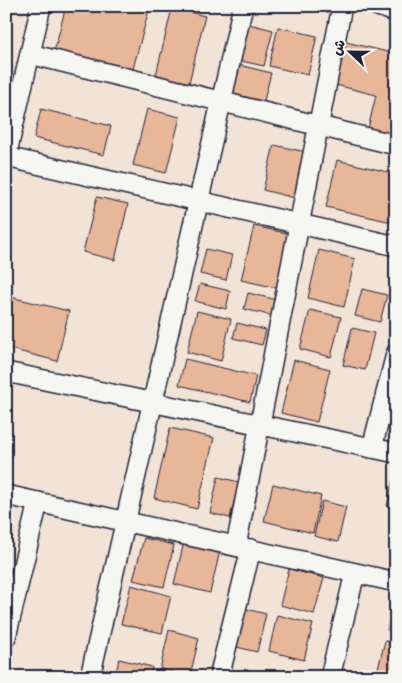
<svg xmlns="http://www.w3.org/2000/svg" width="402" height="683" font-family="Pangolin,'Playpen Sans Arabic',sans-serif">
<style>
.building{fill:#e8b799;stroke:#22223b}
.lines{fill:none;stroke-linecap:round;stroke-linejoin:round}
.minor-casing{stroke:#22223b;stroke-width:22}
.minor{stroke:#f6f6f2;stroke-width:19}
</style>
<rect width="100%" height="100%" fill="#f2e3d7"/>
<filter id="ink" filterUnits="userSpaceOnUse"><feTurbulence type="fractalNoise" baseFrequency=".02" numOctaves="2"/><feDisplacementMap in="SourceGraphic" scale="10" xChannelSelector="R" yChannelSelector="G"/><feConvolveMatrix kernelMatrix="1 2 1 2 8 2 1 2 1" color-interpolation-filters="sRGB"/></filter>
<g filter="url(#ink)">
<!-- building -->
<g class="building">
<polygon points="66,6 150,6 131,76 53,56"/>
<polygon points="172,8 205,16 188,87 155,79"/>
<polygon points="245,23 273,30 264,66 237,60"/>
<polygon points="278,27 317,36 308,75 269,66"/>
<polygon points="346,42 396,54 396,140 367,133 376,95 336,85"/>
<polygon points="235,64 271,73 262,108 226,100"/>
<polygon points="41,109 111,126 104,155 34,138"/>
<polygon points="147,109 180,117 166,173 133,165"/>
<polygon points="274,145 306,152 295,198 263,190"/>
<polygon points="337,160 396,174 396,223 326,207"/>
<polygon points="97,197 128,204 115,260 83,252"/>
<polygon points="254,226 290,234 277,288 241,280"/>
<polygon points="206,249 232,255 226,280 200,274"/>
<polygon points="319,250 355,259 344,307 308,298"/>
<polygon points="200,284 230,291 226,309 195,301"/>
<polygon points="362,289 387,295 380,322 355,316"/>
<polygon points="248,293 277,300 273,316 244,309"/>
<polygon points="6,296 69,311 57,361 6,348"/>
<polygon points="310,310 341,317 331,357 300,349"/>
<polygon points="197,311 231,319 221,361 187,352"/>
<polygon points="237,323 266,330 262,345 233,338"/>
<polygon points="352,328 374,333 365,370 343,365"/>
<polygon points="185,359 256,376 250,402 179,385"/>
<polygon points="294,360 330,369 317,422 281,413"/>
<polygon points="396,410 396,436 390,434"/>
<polygon points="170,428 214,438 197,509 154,498"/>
<polygon points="218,477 239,482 230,518 210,513"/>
<polygon points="393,480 396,480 396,508 387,506"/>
<polygon points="273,484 321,496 313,533 264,521"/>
<polygon points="322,501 346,507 338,542 314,536"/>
<polygon points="144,538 174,545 164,587 133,580"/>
<polygon points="184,542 220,551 210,593 174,584"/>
<polygon points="289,569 324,578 314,614 280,605"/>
<polygon points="131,585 171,596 162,633 121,624"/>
<polygon points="396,595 396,632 387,630"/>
<polygon points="242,608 266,614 257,652 233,646"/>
<polygon points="277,615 313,624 304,660 269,651"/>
<polygon points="169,630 199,638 190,676 160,669"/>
<polygon points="385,641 396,643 396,677 376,676"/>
<polygon points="119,659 152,667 150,677 115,677"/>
<polygon points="341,669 373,677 339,677"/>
</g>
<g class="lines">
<!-- minor casing -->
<g class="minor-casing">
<g id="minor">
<polyline points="378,6 396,12"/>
<polyline points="30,54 396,145"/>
<polyline points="6,157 396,246"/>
<polyline points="6,157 41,6"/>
<polyline points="6,372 396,453"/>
<polyline points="372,448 396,354"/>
<polyline points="6,495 396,582"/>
<polyline points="236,546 342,6"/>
<polyline points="6,637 38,502"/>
<polyline points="90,677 243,6"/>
<polyline points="219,677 251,549"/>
<polyline points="330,677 355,573"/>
</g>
</g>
<!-- minor -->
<use href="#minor" class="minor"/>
</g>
</g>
<!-- margin -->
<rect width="402" height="683" fill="none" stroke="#f6f6f2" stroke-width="25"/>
<rect x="12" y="12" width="377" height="658" fill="none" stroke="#22223b" stroke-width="2" filter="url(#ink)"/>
<!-- north arrow -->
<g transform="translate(350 52) rotate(292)" stroke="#f6f6f2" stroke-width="4" paint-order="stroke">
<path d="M0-4L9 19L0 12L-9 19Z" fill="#22223b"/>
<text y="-8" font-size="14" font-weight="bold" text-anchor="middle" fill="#22223b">ش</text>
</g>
</svg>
